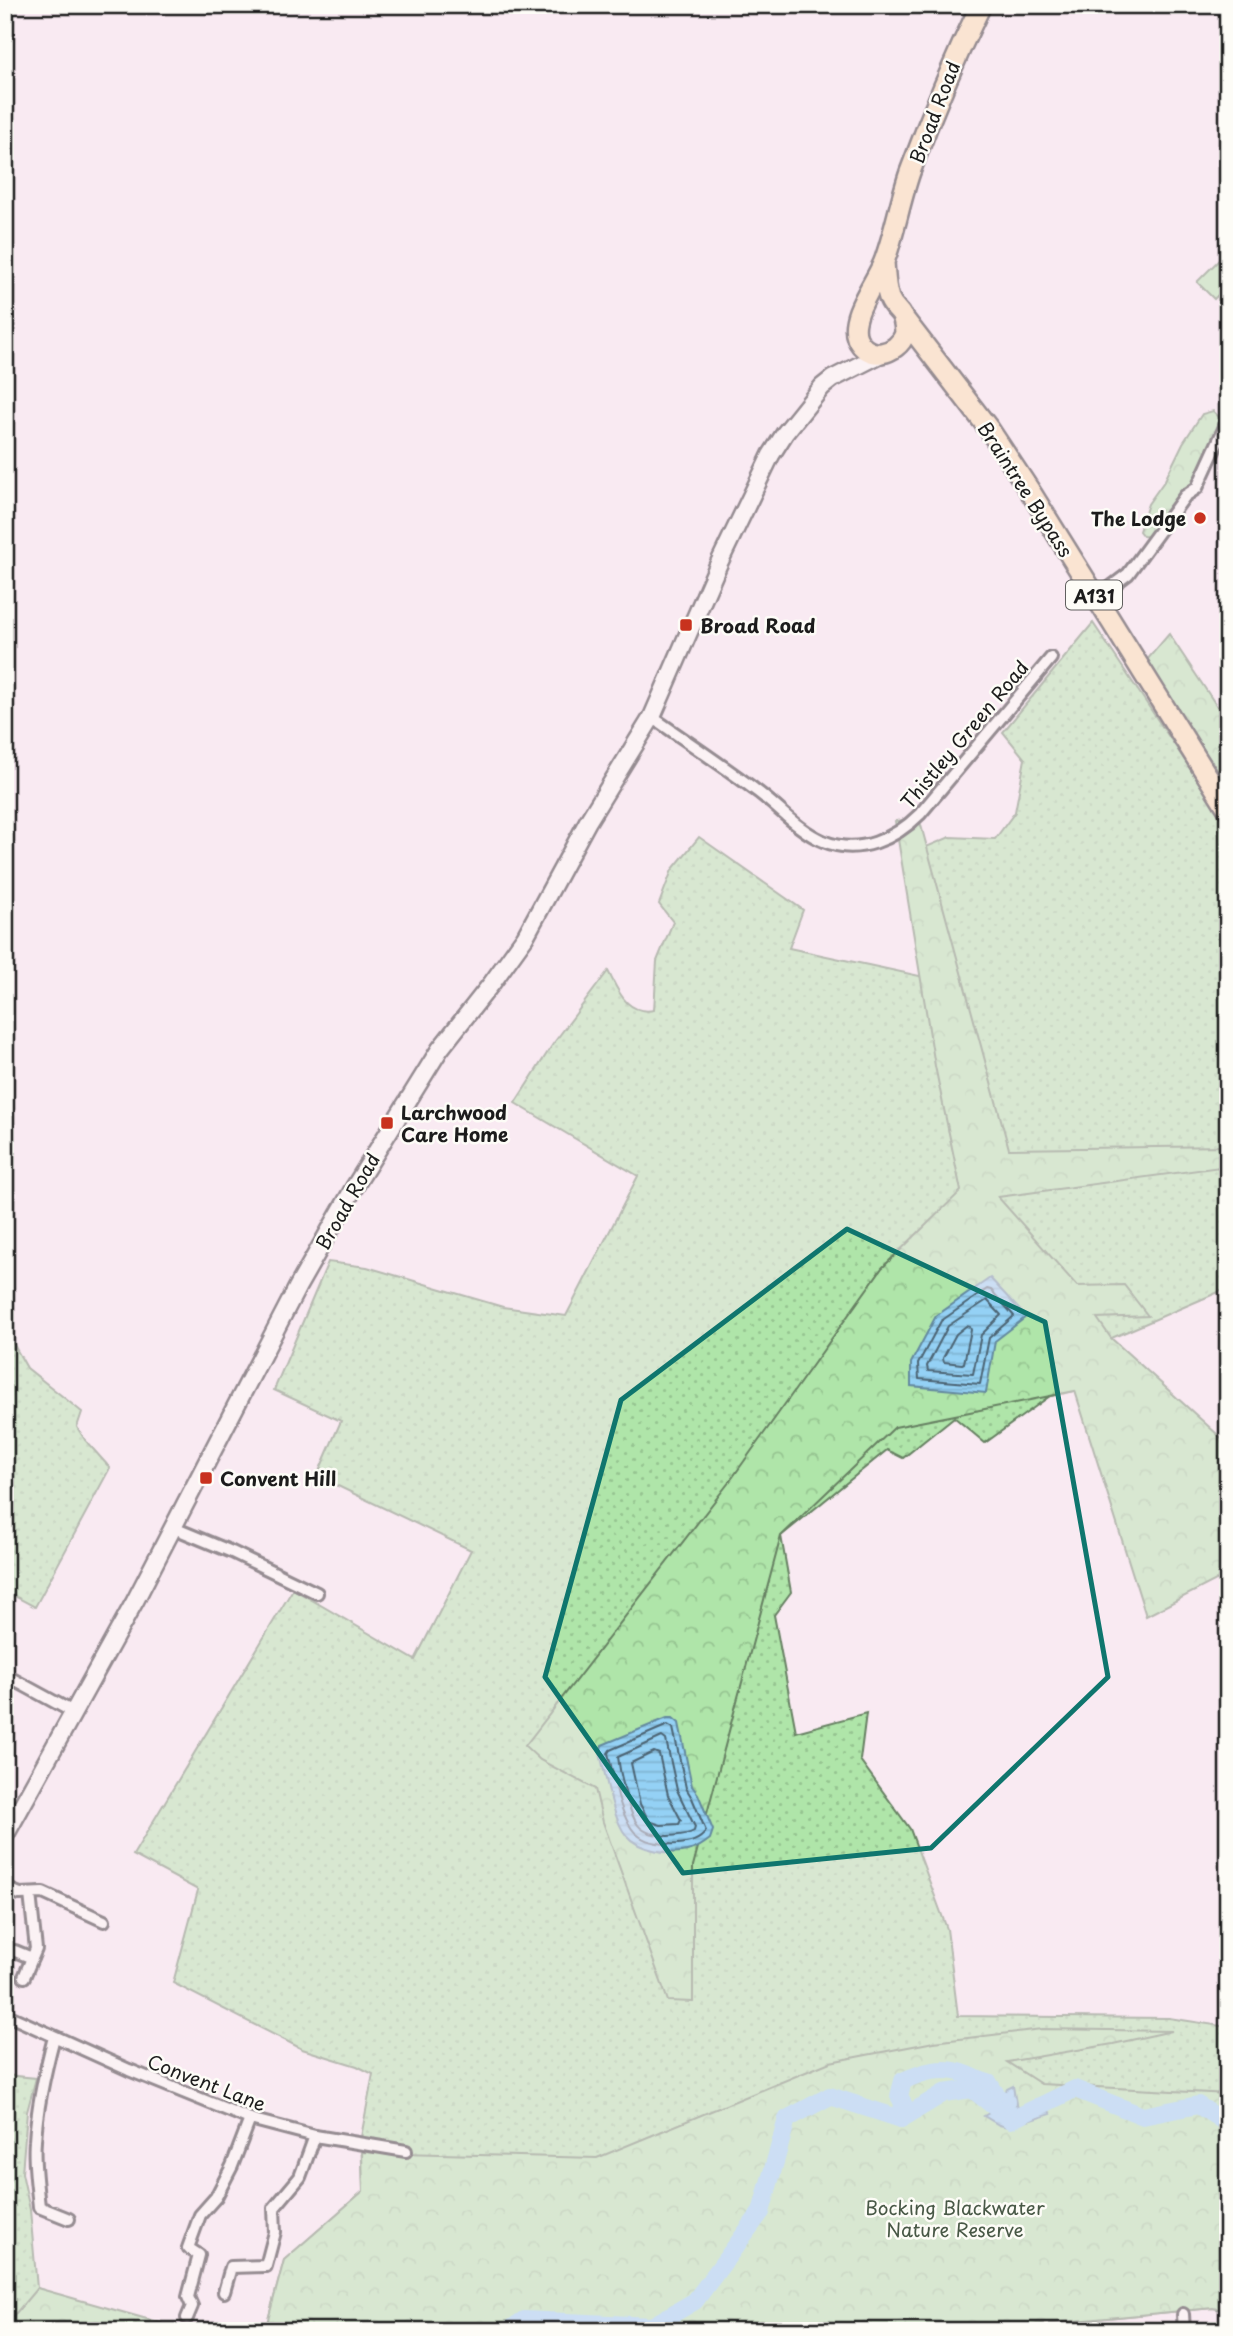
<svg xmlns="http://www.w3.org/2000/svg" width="1233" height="2336" font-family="'Playpen Sans',sans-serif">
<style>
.grass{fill:url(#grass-dots);stroke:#668062;stroke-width:2}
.forest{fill:url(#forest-crowns);stroke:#668062;stroke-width:2}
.pitch{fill:#afe5a9;stroke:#668062;stroke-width:2}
.water{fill:url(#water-rules);stroke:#64899e;stroke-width:2}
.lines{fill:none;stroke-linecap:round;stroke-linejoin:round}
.shore{stroke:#4c6473;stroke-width:2}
.river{stroke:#94d1f5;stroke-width:18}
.street-casing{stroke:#1c1c1c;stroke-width:16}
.secondary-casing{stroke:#1c1c1c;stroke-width:21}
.highway-casing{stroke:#1c1c1c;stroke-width:24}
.street{stroke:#fdfcf7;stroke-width:10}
.secondary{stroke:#fdfcf7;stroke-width:16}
.highway{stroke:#faddab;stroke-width:19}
.marked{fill:none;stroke:#0f766e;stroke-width:5;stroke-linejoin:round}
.poi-dot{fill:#c8321e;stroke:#fdfcf7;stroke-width:2.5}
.labels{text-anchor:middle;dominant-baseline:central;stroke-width:5;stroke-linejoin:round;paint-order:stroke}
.shield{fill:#fdfcf7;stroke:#605f5e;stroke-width:2}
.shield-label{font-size:18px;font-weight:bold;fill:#1c1c1c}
.street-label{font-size:19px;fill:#1c1c1c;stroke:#fdfcf7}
.poi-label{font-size:19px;font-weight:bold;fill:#1c1c1c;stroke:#fdfcf7;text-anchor:start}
.park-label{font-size:19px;fill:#485846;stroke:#fdfcf7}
</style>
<defs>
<pattern id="grass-dots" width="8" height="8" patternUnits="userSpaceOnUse" patternTransform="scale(1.75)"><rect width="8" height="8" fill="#afe5a9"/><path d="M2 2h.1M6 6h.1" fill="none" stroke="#96c491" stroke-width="1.8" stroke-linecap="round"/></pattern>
<pattern id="forest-crowns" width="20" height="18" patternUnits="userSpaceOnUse" patternTransform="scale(1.75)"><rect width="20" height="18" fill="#afe5a9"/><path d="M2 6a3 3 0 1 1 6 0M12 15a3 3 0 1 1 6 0" fill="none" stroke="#96c491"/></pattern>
<pattern id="water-rules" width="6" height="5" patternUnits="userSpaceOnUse" patternTransform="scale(1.75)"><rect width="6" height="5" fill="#94d1f5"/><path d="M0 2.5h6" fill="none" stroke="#7fb3d1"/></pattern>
</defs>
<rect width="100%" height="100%" fill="#f9eaf2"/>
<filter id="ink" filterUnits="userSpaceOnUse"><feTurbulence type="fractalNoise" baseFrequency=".0143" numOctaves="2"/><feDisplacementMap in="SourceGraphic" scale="14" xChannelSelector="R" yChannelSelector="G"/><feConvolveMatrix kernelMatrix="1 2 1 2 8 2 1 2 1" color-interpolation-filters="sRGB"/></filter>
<g filter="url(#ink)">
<!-- grass -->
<g class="grass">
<path d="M1093 623 1228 825V1288L1086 1349 1075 1391 1050 1396 985 1443 954 1417 903 1458 887 1450 781 1536 791 1592 774 1615 796 1732 866 1713 860 1760 910 1829 947 1929 958 2016 1169 2018 1228 2027V2311L1213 2308 999 2328 998 2331H265L284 2260 363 2191 361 2137 373 2074 357 2066 302 2049 173 1983 198 1890 133 1855 293 1589 415 1660 471 1550 317 1476 341 1421 274 1390 328 1262 367 1267 503 1307 566 1316 638 1176 515 1103 553 1044 608 971C618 990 626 1015 654 1010L657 961 673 922 659 904 672 870 699 837 803 910 789 948 938 980 919 850 950 837 995 839 1015 812 1025 759 1003 732Z"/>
<polygon points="5,1329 27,1368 82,1412 77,1427 85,1440 110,1468 35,1607 5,1591"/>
<polygon points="5,2075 36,2078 27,2112 22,2173 30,2210 37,2288 170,2331 5,2331"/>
</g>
<!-- forest -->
<g class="forest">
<polygon points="1213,411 1219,417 1220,428 1190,487 1150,537 1143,536 1139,531 1148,504 1165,480 1183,443 1202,414"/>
<polygon points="1169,634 1228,723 1228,787 1146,661"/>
<polygon points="919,818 1009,1149 1228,1146 1228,1166 998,1197 1077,1286 1124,1285 1148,1316 1097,1318 1111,1338 1228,1444 1228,1574 1146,1616 1075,1391 895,1427 781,1536 693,1866 693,2002 668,2001 603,1822 595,1789 540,1760 525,1746 730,1481 882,1268 961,1191 935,1066 895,821"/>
<polygon points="1042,2029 1172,2031 1113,2044 1007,2062 1041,2084 1228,2094 1228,2311 1213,2308 999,2328 998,2331 265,2331 284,2260 363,2191 362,2152 597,2158 830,2062 934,2042"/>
<polygon points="37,2288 161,2323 170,2331 5,2331 5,2326"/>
</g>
<!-- pitch -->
<polygon class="pitch" points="1228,251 1228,285 1214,299 1197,282"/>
<!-- water -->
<g class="water">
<polygon points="990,1278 1026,1317 995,1341 986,1393 911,1386 911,1363 936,1316"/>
<path d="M667 1718H673L679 1723 692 1786 698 1794 713 1830 710 1839C705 1843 698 1848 691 1850 672 1856 639 1851 626 1835 613 1820 605 1773 600 1753L602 1745Z"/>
<polygon points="1013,2086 1016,2104 1021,2111 1038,2114 1049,2111 1051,2114 1008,2127 999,2125 984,2116 1006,2103 1006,2097 1004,2094 1007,2089"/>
</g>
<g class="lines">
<!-- shore -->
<g class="shore">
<polygon points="987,1289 991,1290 1014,1316 989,1338 980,1384 919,1379 918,1364 941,1321"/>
<polygon points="987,1300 1001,1315 981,1335 973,1374 928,1371 927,1366 948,1326"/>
<polygon points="966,1326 970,1327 971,1330 964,1363 962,1364 944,1362 943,1358 956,1334"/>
<path d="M668 1725 673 1728 686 1788 692 1798 706 1831C700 1841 689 1843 678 1844 638 1846 628 1832 618 1796 615 1781 611 1767 608 1753L610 1750Z"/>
<path d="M662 1737 666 1740 677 1790 695 1827 694 1831C685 1836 677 1835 668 1836 658 1836 644 1833 638 1825 628 1812 620 1773 618 1757Z"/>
<polygon points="654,1752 659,1754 668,1795 681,1820 679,1824 661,1825 649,1821 640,1804 631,1763"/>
</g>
<!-- river -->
<g class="river">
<path d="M901 2119 903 2103 899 2096 903 2081C922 2072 942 2066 963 2073 973 2076 978 2081 989 2083L997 2096 1006 2101"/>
<polyline points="508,2331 524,2320 652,2326 695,2301 761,2212 787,2119 830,2096 901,2119 944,2093 972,2089 1011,2120 1075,2089 1143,2116 1198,2105 1228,2124"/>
</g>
<!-- street casing -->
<g class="street-casing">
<g id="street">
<polyline points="1096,598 1128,574 1185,496 1197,488 1228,420"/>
<path d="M652 717C686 741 721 764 754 789 777 805 797 830 823 841 859 856 895 839 920 814L1051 658"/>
<polyline points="174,1528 232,1552 317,1593"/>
<polyline points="5,1675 73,1712"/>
<polyline points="5,1888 20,1894 43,1893 104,1921"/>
<polyline points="15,1951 32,1958"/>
<polyline points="24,1977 36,1949 30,1894"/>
<polyline points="5,2014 129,2070 250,2119 315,2136 406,2151"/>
<path d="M54 2037C45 2071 37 2106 35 2141 33 2163 37 2185 39 2207L69 2219"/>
<polyline points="224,2292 231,2267 266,2266 275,2232 274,2208 300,2177 315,2136"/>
<polyline points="1183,2314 1184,2331"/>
<polyline points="187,2318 192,2306 188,2297 199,2255 188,2248 200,2215 216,2197 232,2166 250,2119"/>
</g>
</g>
<!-- secondary casing -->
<g class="secondary-casing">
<polyline id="secondary" points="5,1836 135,1601 298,1286 355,1186 440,1049 492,983 525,937 588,821 652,717 719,563 771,455 785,433 822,387 832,379 883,353"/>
</g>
<!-- highway casing -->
<g class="highway-casing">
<g id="highway">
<path d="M884 262C885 274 885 287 889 298 896 315 904 307 905 334 897 355 867 362 857 338 848 315 878 280 885 259 895 231 900 201 910 172 931 115 954 60 981 5"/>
<polyline points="905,320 989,429 1030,491 1228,809"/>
</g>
</g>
<!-- street -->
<use href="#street" class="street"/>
<!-- secondary -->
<use href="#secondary" class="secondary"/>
<!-- highway -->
<use href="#highway" class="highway"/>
</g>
</g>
<!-- marked area -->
<path d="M0 0H1233V2336H0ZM847 1229 1045 1322 1108 1677 931 1848 683 1873 545 1677 621 1400Z" fill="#f9eaf2" fill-opacity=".55" fill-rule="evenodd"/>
<path class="marked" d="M847 1229 1045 1322 1108 1677 931 1848 683 1873 545 1677 621 1400Z"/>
<!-- markers -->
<g class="poi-dot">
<circle cx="1200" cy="518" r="7"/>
<rect x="679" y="618" width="14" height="14" rx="3.5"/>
<rect x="380" y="1116" width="14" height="14" rx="3.5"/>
<rect x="199" y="1471" width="14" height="14" rx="3.5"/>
</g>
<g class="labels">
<!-- shield labels -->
<rect class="shield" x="1066" y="580.5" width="56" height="29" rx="5"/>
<g class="shield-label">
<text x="1094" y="595">A131</text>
</g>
<!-- street labels -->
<g class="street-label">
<text transform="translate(934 112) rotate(-69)">Broad Road</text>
<text transform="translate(1026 489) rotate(57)">Braintree Bypass</text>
<text transform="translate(964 734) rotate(-50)">Thistley Green Road</text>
<text transform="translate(347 1201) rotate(-60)">Broad Road</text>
<text transform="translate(207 2082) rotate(21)">Convent Lane</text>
</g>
<!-- poi labels -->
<g class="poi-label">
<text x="1186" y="518" text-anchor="end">The Lodge</text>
<text x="700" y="625">Broad Road</text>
<text x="401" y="1112">Larchwood<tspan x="401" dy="22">Care Home</tspan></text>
<text x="220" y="1478">Convent Hill</text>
</g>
<!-- park labels -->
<g class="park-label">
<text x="955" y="2207">Bocking Blackwater<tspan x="955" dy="22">Nature Reserve</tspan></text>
</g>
</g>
<!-- margin -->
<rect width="1233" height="2336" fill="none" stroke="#fdfcf7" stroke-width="28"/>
<rect x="14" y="14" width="1205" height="2308" fill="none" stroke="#1c1c1c" stroke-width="2.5" filter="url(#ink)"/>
</svg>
